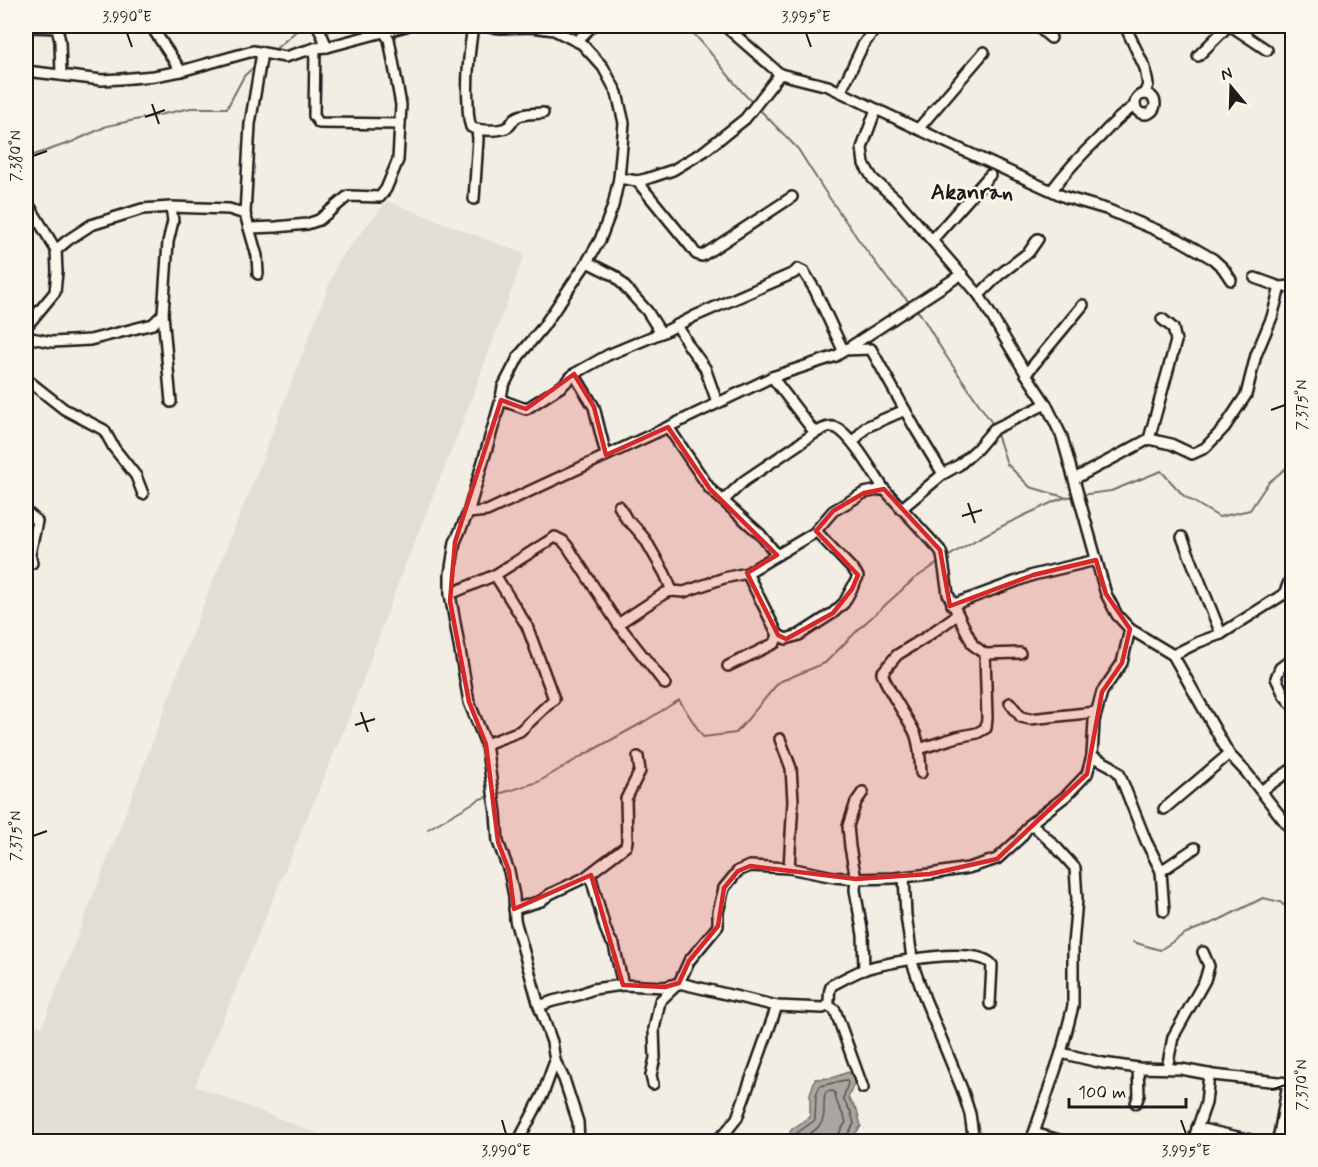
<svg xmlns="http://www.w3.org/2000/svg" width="1318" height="1167" font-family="Mynerve,sans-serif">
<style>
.built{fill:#e2ded5}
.water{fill:#a9a6a0;stroke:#716f6b;stroke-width:1.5}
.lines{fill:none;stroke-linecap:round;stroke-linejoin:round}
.shore{stroke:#545351;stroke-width:1.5}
.stream{stroke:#716f6b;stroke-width:2}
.minor-casing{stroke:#1c1c1c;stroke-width:14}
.minor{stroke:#fbf7ec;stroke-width:9}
.marked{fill:#d62828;fill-opacity:0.2;stroke:#d62828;stroke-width:4.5;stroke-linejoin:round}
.ticks{fill:none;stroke:#1c1c1c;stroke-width:2}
.labels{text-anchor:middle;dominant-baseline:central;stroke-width:5;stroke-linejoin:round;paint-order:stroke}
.quarter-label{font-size:22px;font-weight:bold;fill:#1c1c1c;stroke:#fbf7ec}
.neatline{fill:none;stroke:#1c1c1c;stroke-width:2}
.ticks-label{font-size:15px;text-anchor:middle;fill:#1c1c1c}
</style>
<rect width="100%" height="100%" fill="#f2eee4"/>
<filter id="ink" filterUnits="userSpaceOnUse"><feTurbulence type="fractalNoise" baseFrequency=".0167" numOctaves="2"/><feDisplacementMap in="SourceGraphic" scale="12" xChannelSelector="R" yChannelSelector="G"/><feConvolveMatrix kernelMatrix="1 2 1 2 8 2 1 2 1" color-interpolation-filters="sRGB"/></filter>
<g filter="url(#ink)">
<!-- built -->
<polygon class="built" points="387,201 525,254 464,419 402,573 350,715 195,1086 337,1141 26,1141 26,1021 42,1027 136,786 200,613 258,470 338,261"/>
<!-- water -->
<polygon class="water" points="848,1072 856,1079 848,1098 857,1110 861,1126 850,1141 785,1142 792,1129 810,1117 810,1094 815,1079 832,1078"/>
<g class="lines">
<!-- shore -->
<g class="shore">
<polyline points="792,1142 797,1133 815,1120 816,1095 820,1086 845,1080 847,1081 848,1083 843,1099 851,1112 854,1124 846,1137 845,1142"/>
<path d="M801 1142 803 1138C808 1135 815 1131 819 1126 828 1117 821 1102 826 1092L833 1091 835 1093C835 1105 843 1111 846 1122L838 1135V1142"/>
</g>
<!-- stream -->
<g class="stream">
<path d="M686 26C711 49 728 79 753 103"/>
<polyline points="272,52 302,26"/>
<polyline points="757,107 798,149 824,190 858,239 889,281 912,305"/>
<polyline points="26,155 34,155 72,142 107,126 191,108 227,108 244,76 256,65"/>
<polyline points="916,309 921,315 944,353 994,426"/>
<polyline points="996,431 1007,464 1030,487 1064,497"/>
<polyline points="1080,495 1111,491 1161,471 1184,496 1219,517 1250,510 1268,483 1292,463"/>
<path d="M946 558C974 539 1005 524 1036 510 1049 504 1061 497 1075 496"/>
<polyline points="495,795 538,782 582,756 642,723 679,700 703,737 736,733 779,682 825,663 862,626 914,579 941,561"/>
<polyline points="428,829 480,799 490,796"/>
<polyline points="1133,942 1160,950 1186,933 1217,921 1263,898 1280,902 1292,912"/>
</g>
<!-- minor casing -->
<g class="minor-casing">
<g id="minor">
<polyline points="151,26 181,71"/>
<polyline points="318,26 327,47"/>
<path d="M473 26C469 52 466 76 468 103 468 111 468 119 471 127 478 131 502 132 509 126 513 122 513 118 519 116 526 113 535 114 543 113"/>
<polyline points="481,26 501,28 532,27 554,30 582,44 603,67 617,93 624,123 619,178 613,206 600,240 587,262 543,327 519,356 503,387 500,403 468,513 455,542 450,574 450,594 469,702 486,744 496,813 498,842 509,871 514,896 515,920 539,1006 552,1042 555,1061 543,1094 521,1136 520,1142"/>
<polyline points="725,26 780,74 828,86 876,109 862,148 864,164 873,179 897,200 979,295 1026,374 1046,404 1062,437 1106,594 1117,615 1130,629 1173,655 1229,754 1246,772 1292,831"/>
<polyline points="1037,26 1051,38"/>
<polyline points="1125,26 1145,68 1148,85 1144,94"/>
<polyline points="1231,26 1267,50"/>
<polyline points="26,29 33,27 57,28 60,41 61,75"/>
<polyline points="731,31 750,26"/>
<polyline points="577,41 592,26"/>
<polyline points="315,48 314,116 319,123 400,124"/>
<polyline points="1198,56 1228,26"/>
<polyline points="26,71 102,80 120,79 154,76 181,71 253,51 285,57 315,48 327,47 406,26"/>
<polyline points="841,91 863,45 877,26"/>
<circle cx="1145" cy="104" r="10"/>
<polyline points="876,109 958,148 1065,197 1106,209 1178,239 1213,259 1223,268 1231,280"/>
<polyline points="918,129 984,52"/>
<polyline points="619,178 637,181 646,179 673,170 703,152 745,119 780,74"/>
<polyline points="637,181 691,247 696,254 702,256 792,197"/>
<path d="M1052 190C1066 171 1082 154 1099 138 1110 126 1121 115 1134 106"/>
<polyline points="474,199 478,139 477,130"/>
<polyline points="26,204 29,205 56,250 57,272 55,292 26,327"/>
<polyline points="245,214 250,124 262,53"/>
<polyline points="249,228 276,227 307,224 319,220 348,196 380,197 386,189 398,160 401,105 389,39 383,31"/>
<polyline points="932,240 990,175"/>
<polyline points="56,250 68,240 91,225 142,209 171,207 229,209 245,214 257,256 258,274"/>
<polyline points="587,262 615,276 647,311 661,333"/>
<polyline points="1255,278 1280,287 1292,286"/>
<polyline points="979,295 999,275 1029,252 1038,239"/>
<polyline points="677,325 689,346 705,368 717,402"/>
<polyline points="26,337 52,342 90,340 153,324 163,314"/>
<polyline points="843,350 871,349 915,428 943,474"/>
<polyline points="574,374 594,407 606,455"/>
<polyline points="1026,374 1083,305"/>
<path d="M772 377 815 433C821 430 827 426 833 427 849 429 875 476 884 489"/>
<polyline points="26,379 64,409 104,430 114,448 136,476 143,494"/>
<polyline points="501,400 526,409 562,386 574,374 608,355 668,330 695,316 794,273 798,269 804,272 815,290 843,350"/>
<polyline points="171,402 163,314 168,242 173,221 171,207"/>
<polyline points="668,427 710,489 760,534 777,555"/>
<polyline points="1149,439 1176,341 1173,328 1162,319"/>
<polyline points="853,442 866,427 905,410"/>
<polyline points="1074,479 1149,439 1171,444 1192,454 1205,448 1224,428 1246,395 1256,355 1272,317 1280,287"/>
<polyline points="723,501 744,481 815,433"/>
<polyline points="619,506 627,520 634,526 645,539 665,574 672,591"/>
<polyline points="901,509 943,474 959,465 977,449 994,429 1046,404"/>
<polyline points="468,513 487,511 668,427 772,377 836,356 962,274"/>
<polyline points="26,514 29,514 37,521 30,554 32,563"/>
<polyline points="1182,537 1221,634"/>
<polyline points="747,573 778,635"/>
<polyline points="450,594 495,575 555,537 563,541 568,547 618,624 665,684"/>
<polyline points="952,605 1033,575 1096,560"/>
<polyline points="618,624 665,593 672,591 684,592 724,578 747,573 814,533 833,511 864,493 884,489 940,550 942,555 948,594 973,645 985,654 1020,653"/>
<polyline points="1173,655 1199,642 1221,634 1284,594 1292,575"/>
<polyline points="1292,659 1280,668 1276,678 1284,695 1292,705"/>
<polyline points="728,666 775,643 778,635 786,639 799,635 833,613 844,603 858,577 856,573 816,531"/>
<polyline points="1010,703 1021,717 1030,719 1096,712"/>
<polyline points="780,739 791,768 793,801 789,868"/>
<polyline points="486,744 520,731 554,699 527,626 495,575"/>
<polyline points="919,749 957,737 977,733 986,728 987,718 985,654"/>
<polyline points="1092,756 1111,766 1119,773 1146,841 1161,871 1164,911"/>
<path d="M921 773C920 760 920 743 914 731 903 710 890 695 882 673L897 655 926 637 957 615"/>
<polyline points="1261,791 1292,769"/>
<polyline points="863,792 856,802 848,826 850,847 856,879 855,890 863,935 864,970"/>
<polyline points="1164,809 1229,754"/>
<polyline points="1161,871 1195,848"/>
<polyline points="590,874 605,928 609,938 614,945 623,985"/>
<polyline points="904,877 906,915 913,965 925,999 962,1089 970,1114 974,1142"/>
<polyline points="514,909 541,901 550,894 584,878 626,846 627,841 626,799 640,771 638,757"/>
<path d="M828 1005C831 998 827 992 832 985 842 980 854 973 865 969 888 962 978 945 992 965L990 1004"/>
<polyline points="828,1005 835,1010 863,1088"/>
<polyline points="539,1006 553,1001 578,995 593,989 623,985 665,987 679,983 689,961 718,926 718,912 724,888 738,871 750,866 789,868 834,877 856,879 894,878 930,874 968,868 997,859 1020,838 1031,823 1066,796 1087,774 1092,756 1094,721 1102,692 1122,663 1130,629"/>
<polyline points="1061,1053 1103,1063 1138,1068 1181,1069 1213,1075 1288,1083 1292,1080"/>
<polyline points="555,1061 564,1079 578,1122 579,1142"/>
<polyline points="1167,1068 1173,1037 1205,980 1209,966 1203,952"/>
<polyline points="653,1084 651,1075 655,1058 654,1029 660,1001 679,983 777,1006 823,1008 828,1005"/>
<polyline points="1136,1103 1139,1095 1138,1068"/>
<polyline points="1197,1128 1260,1142"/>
<polyline points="1034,1133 1066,1142"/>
<polyline points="715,1142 726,1132 737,1118 777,1006"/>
<polyline points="1031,1142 1061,1053 1073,1006 1073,945 1077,899 1075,868 1056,847 1031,823"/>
<polyline points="1194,1142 1195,1135 1206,1103 1209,1074"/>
<polyline points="1274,1142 1279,1135 1288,1083"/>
<polyline points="1286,1142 1292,1139"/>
</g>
</g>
<!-- minor -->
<use href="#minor" class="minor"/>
</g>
</g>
<!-- marked area -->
<path class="marked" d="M574 374 594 407 606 455 668 427 710 489 777 555 747 573 778 635 786 639 833 613 852 589 858 575 816 531 833 511 864 493 884 489 940 550 950 606 1033 575 1096 560 1106 594 1130 629 1122 663 1102 692 1087 774 997 859 930 874 856 879 750 866 738 871 724 888 718 926 689 961 679 983 665 987 623 985 591 875 514 909 509 871 498 842 486 744 469 702 450 601 455 542 501 400 526 409Z"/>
<!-- ticks -->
<path class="ticks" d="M127 33 132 47M806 33 811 47M152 104 159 124M145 117 165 110M33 156 47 151M1271 410 1285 405M968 503 975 523M962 516 982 510M361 712 368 732M355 725 375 719M33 836 47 831M1271 1090 1285 1085M502 1120 506 1134M1181 1120 1186 1134"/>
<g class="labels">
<!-- quarter labels -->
<g class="quarter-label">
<text x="972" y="193">Akanran</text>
</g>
</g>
<!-- margin -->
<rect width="1318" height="1167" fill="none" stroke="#fbf7ec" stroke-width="66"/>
<!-- north arrow -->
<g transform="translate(1231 87) rotate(341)" stroke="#fbf7ec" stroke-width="4.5" paint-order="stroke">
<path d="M0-4.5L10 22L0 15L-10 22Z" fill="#1c1c1c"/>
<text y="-9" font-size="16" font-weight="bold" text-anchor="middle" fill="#1c1c1c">N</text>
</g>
<!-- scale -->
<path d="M1069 1098v9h117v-9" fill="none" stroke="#1c1c1c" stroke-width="3"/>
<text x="1078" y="1098" font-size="18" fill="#1c1c1c" stroke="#fbf7ec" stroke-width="4.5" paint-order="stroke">100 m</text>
<rect x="33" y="33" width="1252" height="1101" class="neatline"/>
<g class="ticks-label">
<text x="127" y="22">3.990°E</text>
<text x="806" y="22">3.995°E</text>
<text transform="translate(16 156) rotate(-90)" y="5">7.380°N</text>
<text transform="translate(1302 405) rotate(-90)" y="5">7.375°N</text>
<text transform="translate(16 836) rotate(-90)" y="5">7.375°N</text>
<text transform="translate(1302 1085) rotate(-90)" y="5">7.370°N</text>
<text x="506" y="1156">3.990°E</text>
<text x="1186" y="1156">3.995°E</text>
</g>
</svg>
